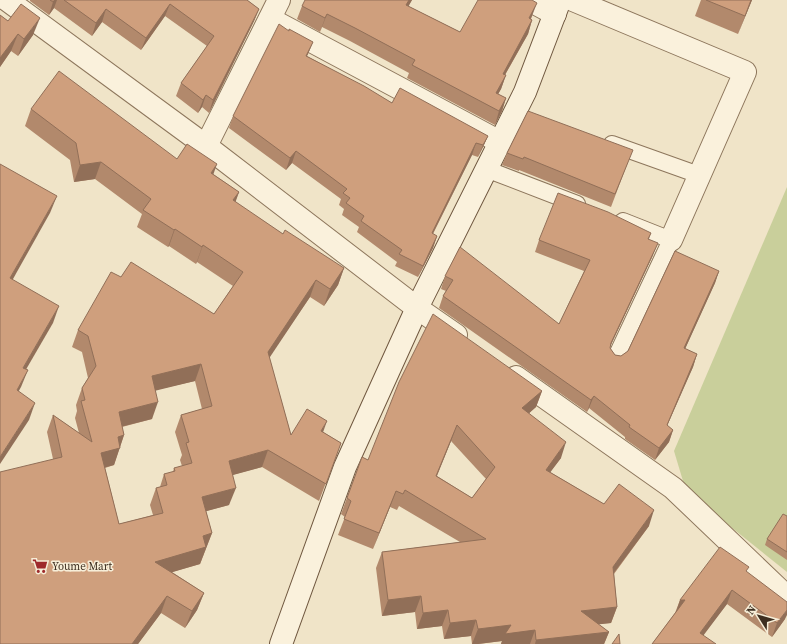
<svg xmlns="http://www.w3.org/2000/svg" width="787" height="644" font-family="'Source Serif 4',serif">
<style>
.green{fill:#c9cf9b}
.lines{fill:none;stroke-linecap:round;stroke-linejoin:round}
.lane-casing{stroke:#8d765c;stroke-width:18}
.street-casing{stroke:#8d765c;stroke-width:24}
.secondary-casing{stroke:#6f573f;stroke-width:24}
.lane{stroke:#faf1dc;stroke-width:16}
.street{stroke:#faf1dc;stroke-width:22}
.secondary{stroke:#faf1dc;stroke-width:22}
.wall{fill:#b2896c;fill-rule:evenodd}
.shaded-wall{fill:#916f58}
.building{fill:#cf9f7d;stroke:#916f58;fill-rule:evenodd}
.labels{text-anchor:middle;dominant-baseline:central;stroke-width:3;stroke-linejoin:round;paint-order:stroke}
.poi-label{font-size:11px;fill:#3d2e20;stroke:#f7eed8;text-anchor:start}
</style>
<rect width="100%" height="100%" fill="#f0e4c8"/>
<!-- green -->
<polygon class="green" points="787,187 787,572 686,491 674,451"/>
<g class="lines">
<!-- lane casing -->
<g class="lane-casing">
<g id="lane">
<polyline points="612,144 699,175"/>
<polyline points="486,169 577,204"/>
<polyline points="615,359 671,240 623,221"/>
</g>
</g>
<!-- street casing -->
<g class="street-casing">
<g id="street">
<polyline points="7,0 206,146 417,308 456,335"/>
<polyline points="529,0 555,14"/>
<polyline points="573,0 745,72 671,240"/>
<polyline points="270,19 500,142"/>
<polyline points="206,146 279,0"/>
<polyline points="516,377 673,488 787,597"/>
</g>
</g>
<!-- secondary casing -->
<g class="secondary-casing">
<polyline id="secondary" points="281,644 345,467 417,308 525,92 560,0"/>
</g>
<!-- lane -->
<use href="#lane" class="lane"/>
<!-- street -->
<use href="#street" class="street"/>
<!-- secondary -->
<use href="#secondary" class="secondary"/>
</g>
<!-- wall -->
<g class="wall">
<polygon points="30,0 247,0 259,9 254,21 209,113 202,107 198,113 176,96 181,83 207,46 165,16 141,50 102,22 92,36 54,8 49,15 30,1"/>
<polygon points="412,0 408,6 460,32 532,16 531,19 532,20 528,34 505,75 506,75 501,89 498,94 506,98 502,111 495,125 407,78 409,73 350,41 322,27 320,32 297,19 302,6"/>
<polygon points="701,0 752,0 738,34 695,16"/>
<polygon points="0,15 8,21 33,35 18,56 11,51 0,67"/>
<polygon points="289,31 313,42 307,56 392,103 488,136 483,147 478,157 472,155 433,234 437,236 433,248 418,277 395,266 397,262 357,232 359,227 342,215 344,209 339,205 341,199 292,163 286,170 229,128 233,116"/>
<path d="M31 109 177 159 213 174 239 192 235 202 283 234 344 268 338 285 324 306 310 297 269 357 291 435 323 432 341 443 319 501 262 467 232 475 229 505 206 511 212 533 200 564 172 572 204 593 197 610 185 628 161 613 138 644H0L53 459 47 432 53 415 79 433 75 418 77 411 76 405 82 388 88 378 82 352 72 347 78 330 121 277 214 314 233 286 197 262 196 264 169 246 168 247 137 227 142 214 95 179 74 182 70 160 25 126ZM195 381 202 409 181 415 175 432 182 455 180 460 182 466 174 468 173 472 164 474 160 487 156 488 150 505 153 515 119 524 105 468 114 465 124 435 122 427 152 419 155 390Z"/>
<polygon points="507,153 628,162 611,207 519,170 519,171 502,165"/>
<polygon points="651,233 649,239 653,255 610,347 610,348 615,355 621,356 628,351 719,271 715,283 685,349 697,354 693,367 667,426 673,430 669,442 655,460 625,439 625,437 589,408 587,412 439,308 443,296 446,291 441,289 445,276 559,324 584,271 535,252 539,240"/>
<path d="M542 391 536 407 529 413 561 458 550 472 604 504 649 526 614 574 617 607 611 623 598 624 609 632 604 644H501L502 641 478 644H472L471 636 444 639 442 626 417 629 415 612 382 616 376 568 382 552 460 542 399 506 397 510 390 507 373 549 338 535 345 517 341 514 362 457 368 460ZM451 441 486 479 472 498 437 476Z"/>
<polygon points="787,516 787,560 765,545 767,539"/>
<polygon points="747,572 785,619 772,637 727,604 703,635 652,644 675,613 680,600"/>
</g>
<!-- shaded-wall -->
<g class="shaded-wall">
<polygon points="55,0 57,0 54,8 49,15 53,2"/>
<polygon points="409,0 412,0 402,18 406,5"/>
<polygon points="751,0 752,0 738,34 745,16"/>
<polygon points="537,3 532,16 524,31 529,18"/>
<polygon points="170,4 165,16 141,50 146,38"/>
<polygon points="106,9 102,22 92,36 96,23"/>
<polygon points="259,9 254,21 209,113 213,100"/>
<polygon points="327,14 322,27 320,32 325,18"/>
<polygon points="40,18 33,35 18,56 24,39"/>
<polygon points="532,20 528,34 498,87 503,74"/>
<polygon points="18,34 11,51 0,67 0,58"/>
<polygon points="313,42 308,54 301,67 306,56"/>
<polygon points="506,75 501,89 491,107 496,93"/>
<polygon points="206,95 202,107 198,113 203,100"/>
<polygon points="506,98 502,111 495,125 499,111"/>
<polygon points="488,136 483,147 478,157 483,145"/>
<polygon points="476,143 472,155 427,245 432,233"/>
<polygon points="296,151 292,163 286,170 290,158"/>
<polygon points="101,162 95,179 74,182 80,165"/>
<polygon points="217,164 211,181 211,173"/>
<polygon points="239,192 233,209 233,200"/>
<polygon points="57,196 50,213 4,295 10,278"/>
<polygon points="175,229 169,246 168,247 174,230"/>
<polygon points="437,236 433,248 418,277 423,266"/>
<polygon points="658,243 653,255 606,355 611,343"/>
<polygon points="203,245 197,262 196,264 202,247"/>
<polygon points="344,268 338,285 324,306 330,289"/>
<polygon points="719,271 715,283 680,360 684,348"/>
<polygon points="316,280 310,297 262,369 268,352"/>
<polygon points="59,306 53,323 17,385 23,368"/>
<polygon points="697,354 693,367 662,437 667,425"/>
<polygon points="201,364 195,381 146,393 152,376"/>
<polygon points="28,370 21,387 10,407 17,390"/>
<polygon points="542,391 536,407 517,424 522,408"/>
<polygon points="594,396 589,408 587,412 591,400"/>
<polygon points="158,402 152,419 112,429 119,412"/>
<polygon points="35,403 29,420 0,464 0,457"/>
<polygon points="327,421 321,438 321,431"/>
<polygon points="457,425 451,441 430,492 436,476"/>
<polygon points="673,430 669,442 655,460 659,448"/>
<polygon points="124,435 114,465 95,470 101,453 118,437"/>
<polygon points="566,442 561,458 540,486 546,470"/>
<polygon points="268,450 262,467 222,478 229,461"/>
<polygon points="236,488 229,505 196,514 202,497"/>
<polygon points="396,491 390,507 373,549 379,533"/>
<polygon points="654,510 649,526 607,582 613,567"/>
<polygon points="212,533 200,564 149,579 155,562 203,536"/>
<polygon points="732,590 727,604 697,644 700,633"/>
<polygon points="204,593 197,610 185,628 192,611"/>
<polygon points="167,596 161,613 138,644 132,644"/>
<polygon points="421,596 415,612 382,616 388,600"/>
<polygon points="680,600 685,600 675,615"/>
<polygon points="617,607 611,623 575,627 581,611"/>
<polygon points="448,610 442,626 417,629 423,613"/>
<polygon points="787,610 787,615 785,619 772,637 777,623"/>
<polygon points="476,620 471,636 444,639 450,623"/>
<polygon points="511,625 535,630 530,644 501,644 502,641 478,644 472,644 478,629"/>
<polygon points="609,632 604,644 535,644 536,640"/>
</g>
<!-- building -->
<g class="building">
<polygon points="50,0 55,0 53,2"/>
<polygon points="64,0 247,0 259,9 213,100 206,95 203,100 181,83 214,36 170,4 146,38 106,9 96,23"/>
<polygon points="305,0 409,0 406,5 460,32 478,0 532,0 537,3 529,18 532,20 503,74 506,75 496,93 506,98 499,111 412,65 415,60 355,28 327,14 325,18 302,6"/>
<polygon points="706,0 751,0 745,16"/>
<polygon points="21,4 40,18 24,39 18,34 0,58 0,15 8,21"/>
<polygon points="279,24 289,31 289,29 313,42 306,56 364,86 392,103 400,88 488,136 483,145 476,143 432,233 437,236 423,266 399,254 402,250 361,221 364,216 346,203 350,198 343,193 347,189 296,151 290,158 233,116"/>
<path d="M59 71 177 159 187 144 217 164 211 173 239 192 233 200 283 234 285 230 344 268 330 289 316 280 268 352 291 435 307 409 327 421 321 431 341 443 326 484 268 450 229 461 236 488 202 497 212 533 203 536 206 547 155 562 204 593 192 611 167 596 132 644H0V472L62 457 53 415 92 442 81 401 85 400 82 388 96 366 88 336 78 330 111 272 121 277 131 262 214 314 243 272 203 245 202 247 175 229 174 230 143 210 151 199 101 162 80 165 76 143 31 109ZM201 364 212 406 181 415 189 442 186 443 192 463 174 468 175 471 164 474 167 485 156 488 163 513 119 524 101 453 120 448 118 437 124 435 119 412 158 402 152 376Z"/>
<polygon points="528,111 633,150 615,194 524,157 523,159 507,153"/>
<polygon points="0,164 57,196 10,278 59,306 23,368 28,370 17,390 35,403 0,457"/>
<polygon points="558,193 608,212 651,233 648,239 658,243 611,343 610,348 615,355 621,356 628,351 675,251 719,271 684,348 697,354 667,425 673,430 659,448 629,427 630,425 594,396 591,400 443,296 453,280 445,276 460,247 559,324 590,260 539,240"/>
<path d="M433 314 542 391 522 408 566 442 546 470 604 504 619 484 654 510 613 567 617 607 581 611 609 632 536 640 535 630 505 634 511 625 478 629 476 620 450 623 448 610 423 613 421 596 388 600 382 552 486 539 405 490 403 494 396 491 379 533 344 519 351 501 347 498 362 457 368 460 399 382ZM457 425 495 467 472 498 436 476Z"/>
<polygon points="783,514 787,516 787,552 767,539"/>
<polygon points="720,547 749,567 746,571 787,602 787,610 777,623 732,590 700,633 716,644 652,644 685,600 680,600"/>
<polygon points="619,634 620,644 612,644"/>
</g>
<!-- icons -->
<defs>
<g id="supermarket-bare" transform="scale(1.2)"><path d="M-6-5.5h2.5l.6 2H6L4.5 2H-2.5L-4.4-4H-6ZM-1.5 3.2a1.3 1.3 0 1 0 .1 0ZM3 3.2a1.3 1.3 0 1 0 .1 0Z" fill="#9e2a2b" stroke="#f7eed8" stroke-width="2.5" paint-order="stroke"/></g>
</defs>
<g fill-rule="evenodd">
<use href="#supermarket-bare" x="40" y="566"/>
</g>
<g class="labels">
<!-- poi labels -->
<g class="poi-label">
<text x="52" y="566">Youme Mart</text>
</g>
</g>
<!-- north arrow -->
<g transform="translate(759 616) rotate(307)" stroke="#f7eed8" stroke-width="3" paint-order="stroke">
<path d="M0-3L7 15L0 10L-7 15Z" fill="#3d2e20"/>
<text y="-6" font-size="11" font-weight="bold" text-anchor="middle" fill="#3d2e20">N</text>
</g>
</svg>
